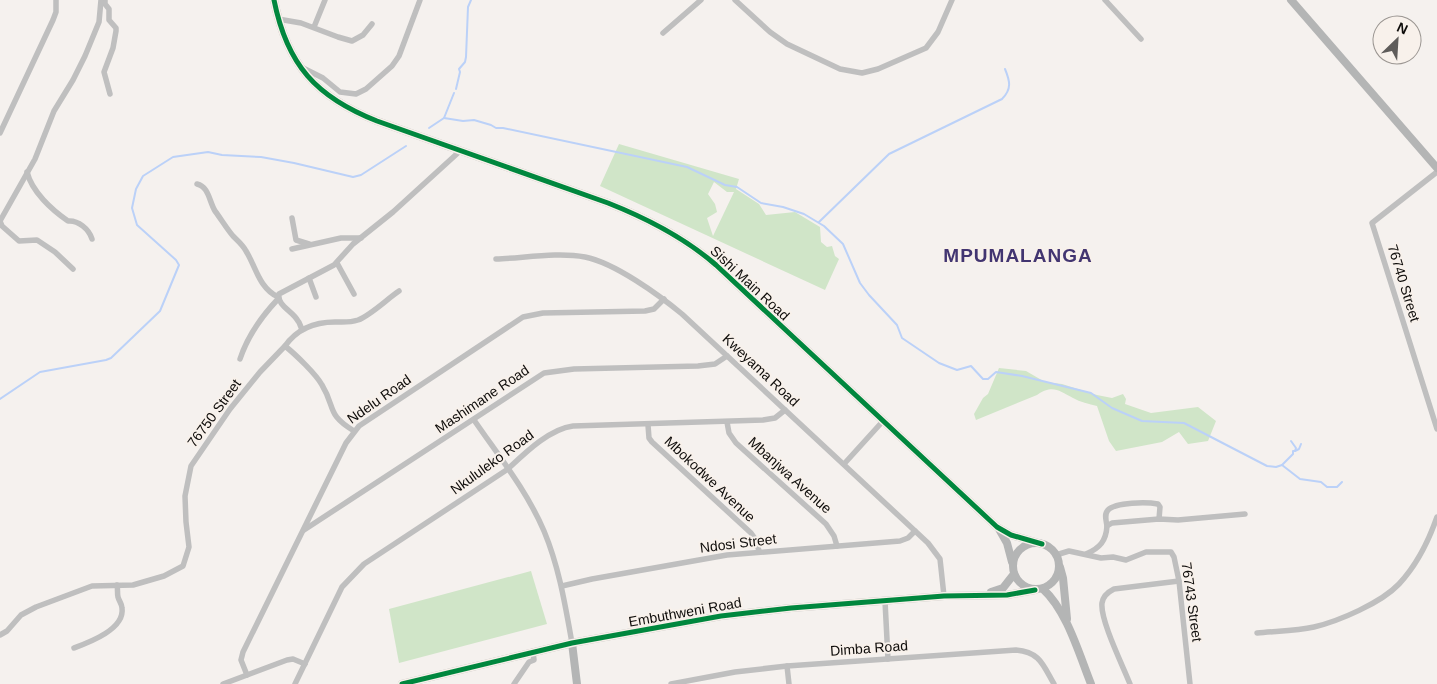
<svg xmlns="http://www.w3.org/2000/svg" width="1437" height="684" font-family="Arial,sans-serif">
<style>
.green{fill:#d0e5c8;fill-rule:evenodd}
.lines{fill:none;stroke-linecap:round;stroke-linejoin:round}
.stream{stroke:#bbd1f8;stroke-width:2}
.street{stroke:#bfbfbf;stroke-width:5.5}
.secondary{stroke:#b4b5b5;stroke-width:8}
.cycleway-casing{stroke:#f8f1eb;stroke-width:8}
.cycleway{stroke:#00873e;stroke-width:5}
.labels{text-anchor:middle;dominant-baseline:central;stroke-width:4;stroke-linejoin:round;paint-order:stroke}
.street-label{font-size:14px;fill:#0e0c0a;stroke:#f8f1eb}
.district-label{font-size:19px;font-weight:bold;letter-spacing:1px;fill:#423571;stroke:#f8f1eb}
</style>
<rect width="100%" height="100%" fill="#f5f1ee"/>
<!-- green -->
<g class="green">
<path d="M619 144 739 179 736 189 759 204 766 215 795 212 820 227 821 242 827 247 832 246 835 256 839 259 825 290 600 186ZM714 182 727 192H734L713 236 707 218 717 212 715 204 708 194Z"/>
<path d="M999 368 1026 371 1045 382 1062 384 1097 395 1112 398 1123 394 1126 399 1125 404 1151 413 1198 407 1216 421 1208 441 1188 444 1179 432 1162 442 1116 451 1109 441 1097 406C1089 404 1080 402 1073 398 1059 391 1053 384 1037 395L976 420 974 414 983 398 988 394Z"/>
<polygon points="531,571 547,624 399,663 389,609"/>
</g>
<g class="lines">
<!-- stream -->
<g class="stream">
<polyline points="456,89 460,72 459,69 465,62 466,57 468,7 471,0"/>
<polyline points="444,118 463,121 474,120 491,125 496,128 503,128 687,167 725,185 737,187 761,203 783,207 804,214 824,226 843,244 860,283 869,295 897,325 902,338 939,363 957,370 971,366 983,379 988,379 996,372 1022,376 1091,393 1112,408 1142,421 1184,423 1267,466 1276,467 1282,465 1300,479 1321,482 1327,487 1337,487 1342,482"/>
<polyline points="429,128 444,118 454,93"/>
<path d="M819 222 889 154 1002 99C1012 89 1010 81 1005 69"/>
<polyline points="0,399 40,372 106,360 111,358 160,311 179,265 176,260 137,225 132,208 136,189 143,176 173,157 208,152 222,155 261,157 294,163 353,177 361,175 406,146"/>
<polyline points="1295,451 1299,449 1301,444"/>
<polyline points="1282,465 1293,454 1293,451 1295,451 1296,448 1291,441"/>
</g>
<!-- street -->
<g class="street">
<polyline points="105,0 105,4 109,9 109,20 116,28 116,31 113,48 104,72 110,94"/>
<polyline points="735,0 770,32 787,44 840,69 862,73 878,69 926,48 938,32 952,0"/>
<polyline points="1105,0 1141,39"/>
<polyline points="278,19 301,23 338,37 352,41 363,35 372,24"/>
<polyline points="314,27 325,0"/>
<polyline points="663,33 701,0"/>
<polyline points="303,68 323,78 340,92 356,94 366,89 392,66 399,56 420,0"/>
<polyline points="0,133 53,20 56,12 56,0"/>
<path d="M27 172C32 192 52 210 68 221 78 220 89 229 92 239"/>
<polyline points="1437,172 1372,223 1437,429"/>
<path d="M197 184C209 187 209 201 215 211 221 219 227 229 233 236 238 241 243 245 246 251 256 267 259 288 278 297"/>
<polyline points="292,218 296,240 309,244"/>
<polyline points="292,249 341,238 361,238"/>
<path d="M496 259C524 258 558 252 585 257 615 263 659 295 682 314L928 543 940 559 944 596"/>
<polyline points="337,263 354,294"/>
<polyline points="73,269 55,252 37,240 19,241 2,226 0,221 35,159 54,111 73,80 85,56 99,22 101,0"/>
<polyline points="309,278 316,297"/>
<path d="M302 329C300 326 300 323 298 321 293 311 277 306 279 294L334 265 353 244 393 212 460 151"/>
<path d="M285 346C297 329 314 322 335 322 343 322 349 323 358 320 371 315 387 299 399 291"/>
<path d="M240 359C248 335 261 317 278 299"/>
<path d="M474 420C498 455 527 491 544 531 559 567 565 604 572 643"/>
<polyline points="727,422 729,433 736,443 826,524 834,536 837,546"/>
<polyline points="648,425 649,438 652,442 751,533 756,540 759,551"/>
<polyline points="844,464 883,421"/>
<path d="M1107 526C1106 520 1104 514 1108 510 1116 502 1147 502 1158 504L1160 507 1159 519"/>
<polyline points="304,530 544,373 574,369 698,366 715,364 727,356"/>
<path d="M1086 554C1100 548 1106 541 1107 526L1112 523 1159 519 1178 520 1245 514"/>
<polyline points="1056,555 1069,551 1101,558 1113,557 1126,560 1146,552 1171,552 1174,557 1179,581 1190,684"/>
<polyline points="562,586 592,579 727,555 900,541 908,538 915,531"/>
<polyline points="885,601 888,659"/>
<path d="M1257 633C1276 631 1296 631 1314 627 1339 621 1381 603 1399 584 1416 566 1429 540 1437 517"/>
<path d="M0 635 7 631 21 615 36 607 92 586 133 585 164 576 183 566 189 547 186 522 185 496 191 466 230 409 260 372 285 346C295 354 316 374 322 385 336 408 326 414 354 431"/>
<path d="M74 648C90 642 125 629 122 608 122 604 119 601 118 597 117 593 118 589 117 585"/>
<polyline points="787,666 789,684"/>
<polyline points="247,675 241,660 243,652 346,443 359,426 523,317 543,313 645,311 654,309 664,299"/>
<polyline points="223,684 287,660 293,659 305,664"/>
<path d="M295 684 342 587 364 564 508 469C524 454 549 429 573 426L763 420 775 418 785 410"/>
<polyline points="514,684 529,662 534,660 533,651"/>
<path d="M671 684 735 672 787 666 1016 650C1040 652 1043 665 1054 684"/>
<path d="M1130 684C1123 666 1100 620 1102 603 1103 596 1108 592 1114 589L1179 581"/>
</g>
<!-- secondary -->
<g class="secondary">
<path d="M274 0C287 65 316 97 377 121L608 203C646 218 685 238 716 265L997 527 1011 535 1042 544"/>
<polyline points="1291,0 1437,168"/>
<polyline points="999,529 1007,543 1012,562"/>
<circle cx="1036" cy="566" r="23"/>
<polyline points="1060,567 1063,578 1067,619"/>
<path d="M1043 589C1067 611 1079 654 1091 684"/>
<polyline points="991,592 1003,588 1014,574"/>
<polyline points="572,643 577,684"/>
<polyline points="402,684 572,643 721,616 791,608 944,596 1007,595 1035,590"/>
</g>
<!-- cycleway casing -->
<g class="cycleway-casing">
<g id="cycleway">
<path d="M274 0C287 65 316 97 377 121L608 203C646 218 685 238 716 265L997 527 1011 535 1042 544"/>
<polyline points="402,684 572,643 721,616 791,608 944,596 1007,595 1035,590"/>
</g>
</g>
<!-- cycleway -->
<use href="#cycleway" class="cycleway"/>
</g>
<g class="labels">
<!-- street labels -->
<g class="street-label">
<text transform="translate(750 283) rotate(43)">Sishi Main Road</text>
<text transform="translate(1404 283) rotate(73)">76740 Street</text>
<text transform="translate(761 370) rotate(43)">Kweyama Road</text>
<text transform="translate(379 399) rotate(-35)">Ndelu Road</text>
<text transform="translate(482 399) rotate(-34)">Mashimane Road</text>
<text transform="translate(214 413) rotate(-54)">76750 Street</text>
<text transform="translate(492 462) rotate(-36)">Nkululeko Road</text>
<text transform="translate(790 475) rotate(42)">Mbanjwa Avenue</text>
<text transform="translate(710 479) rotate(43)">Mbokodwe Avenue</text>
<text transform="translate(738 543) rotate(-7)">Ndosi Street</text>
<text transform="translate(1192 602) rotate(82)">76743 Street</text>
<text transform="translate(685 612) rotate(-10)">Embuthweni Road</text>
<text transform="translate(869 648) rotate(-4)">Dimba Road</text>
</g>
<!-- district labels -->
<g class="district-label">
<text x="1018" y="255">MPUMALANGA</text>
</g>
</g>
<!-- north arrow -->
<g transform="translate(1397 40) rotate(25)"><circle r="24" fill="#f8f1eb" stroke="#9a9591"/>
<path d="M0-4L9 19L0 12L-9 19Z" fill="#5f5c5a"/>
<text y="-8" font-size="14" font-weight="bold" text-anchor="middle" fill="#0e0c0a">N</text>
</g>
</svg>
